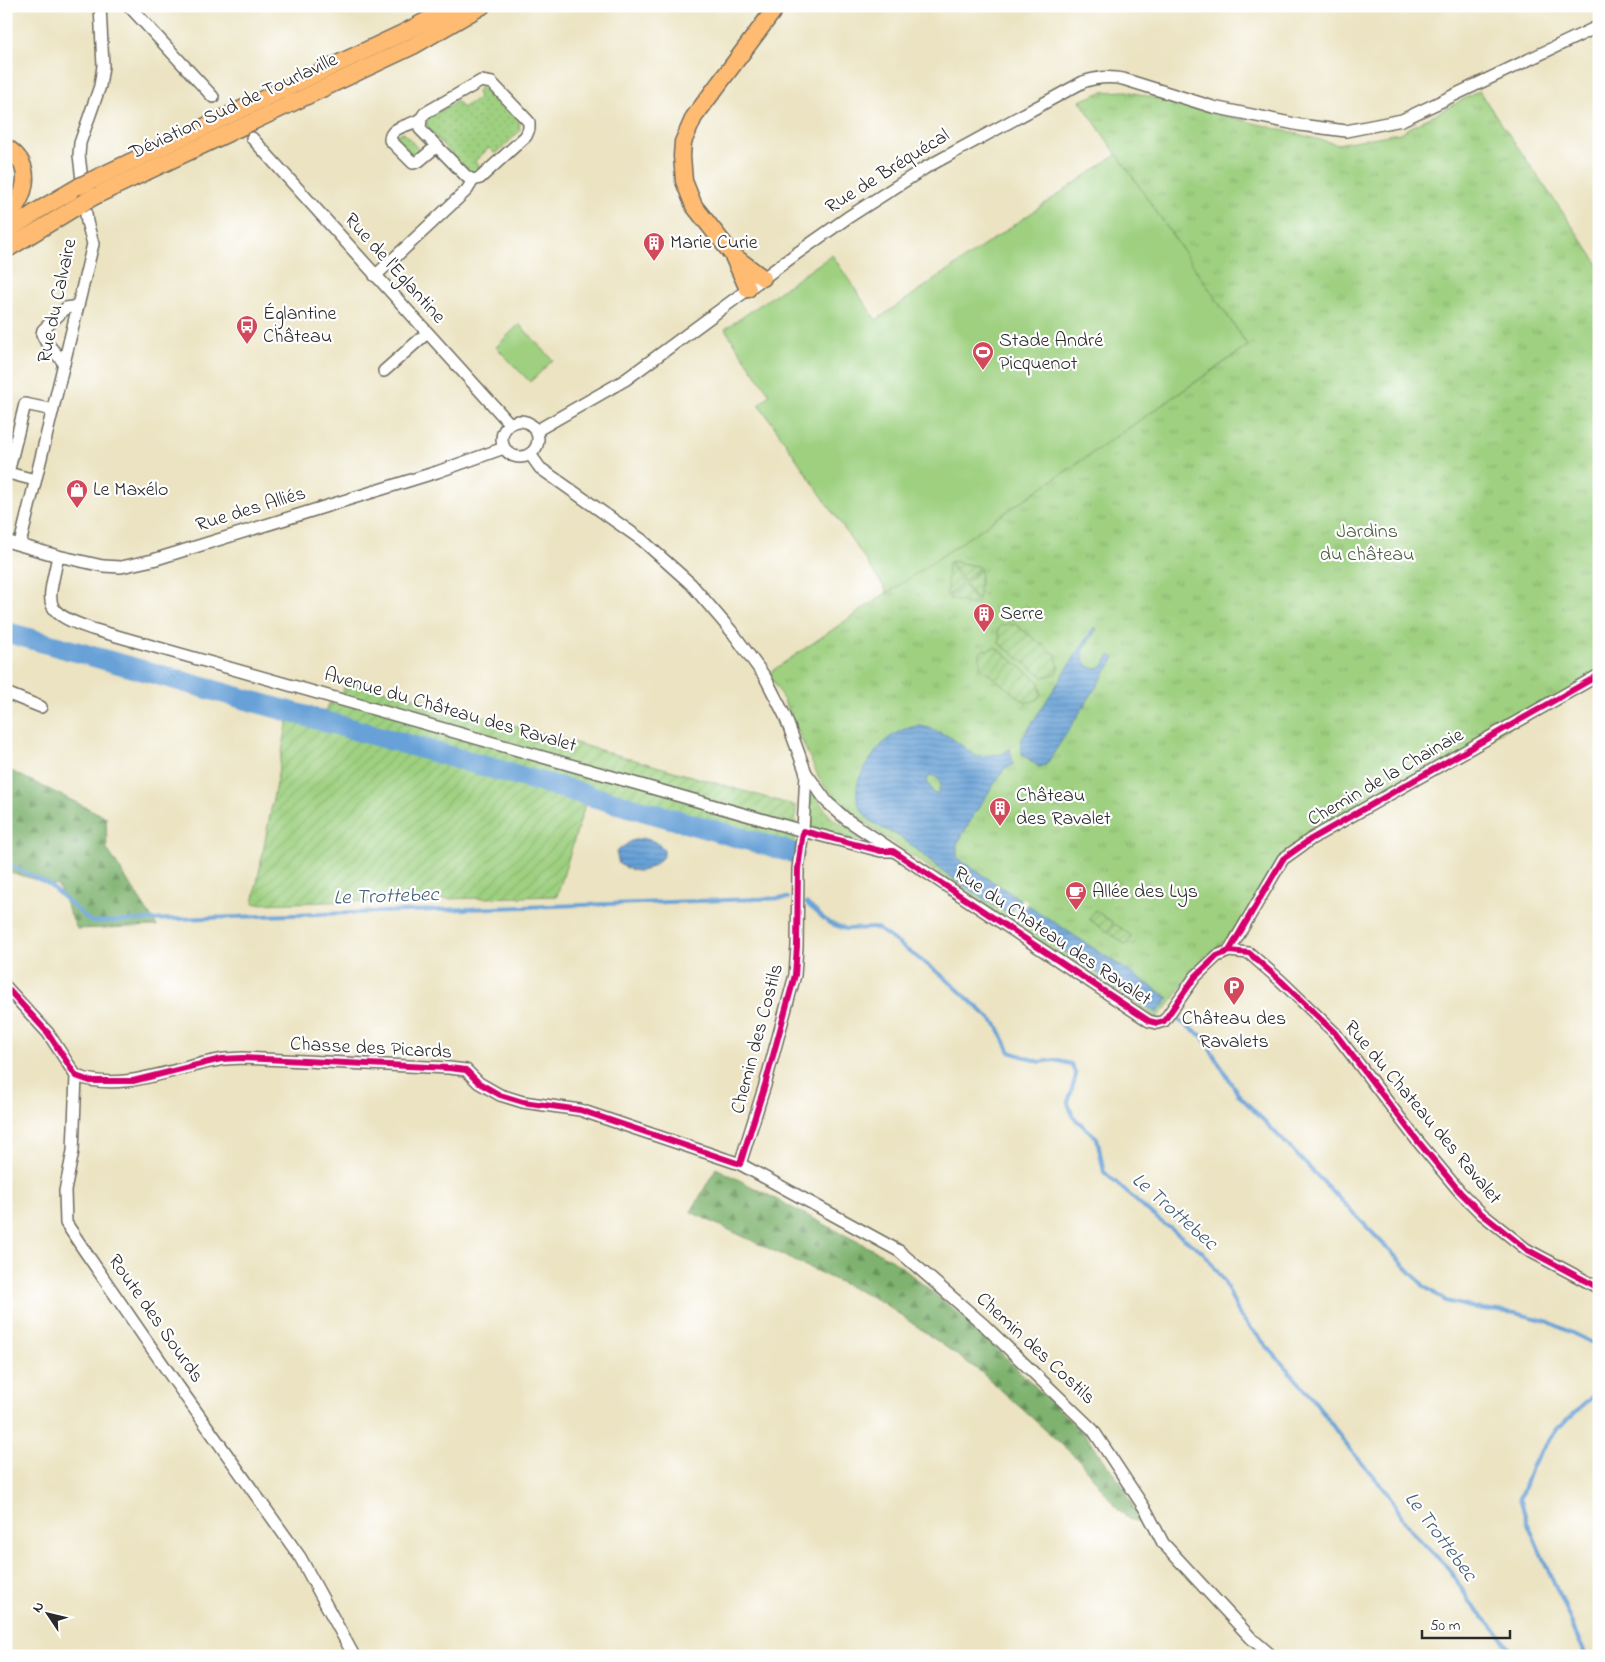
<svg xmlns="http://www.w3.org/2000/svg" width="1605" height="1662" font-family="'Indie Flower',sans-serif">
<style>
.grass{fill:url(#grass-dots);stroke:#647e56}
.forest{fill:url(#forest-firs);stroke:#546e4c}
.park{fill:url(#park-tufts);stroke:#647e56}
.garden{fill:url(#garden-furrows);stroke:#647e56}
.pitch{fill:#9ed080;stroke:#647e56}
.water{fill:url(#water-rules);stroke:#496681;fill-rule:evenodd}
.pier{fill:#ebe3c1}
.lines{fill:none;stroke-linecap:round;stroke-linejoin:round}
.stream{stroke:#67a1d7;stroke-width:4}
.river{stroke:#67a1d7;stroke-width:21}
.minor-casing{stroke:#6e6b60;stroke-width:14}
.highway-casing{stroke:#6e6b60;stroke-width:19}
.minor{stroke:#fff;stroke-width:11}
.highway{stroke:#febb71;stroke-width:16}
.highway-bridge-casing{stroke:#6e6b60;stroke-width:19;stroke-linecap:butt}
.highway-bridge{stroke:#febb71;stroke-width:16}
.cycleway-casing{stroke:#fff;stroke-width:9}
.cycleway{stroke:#d6006c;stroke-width:6}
.labels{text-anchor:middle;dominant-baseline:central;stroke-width:4.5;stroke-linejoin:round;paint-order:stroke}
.street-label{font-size:20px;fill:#2b2b2b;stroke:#fff}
.poi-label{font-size:20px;fill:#2b2b2b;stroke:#fff;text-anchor:start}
.park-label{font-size:20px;fill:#4e5d44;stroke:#fff}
.water-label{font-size:21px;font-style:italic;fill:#466078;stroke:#fff}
</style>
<defs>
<pattern id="grass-dots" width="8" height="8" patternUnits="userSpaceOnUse" patternTransform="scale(1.25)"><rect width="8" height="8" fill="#9ed080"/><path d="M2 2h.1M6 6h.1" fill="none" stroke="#88b36f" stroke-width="1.8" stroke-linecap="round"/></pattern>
<pattern id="forest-firs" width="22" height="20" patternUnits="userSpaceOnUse" patternTransform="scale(1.25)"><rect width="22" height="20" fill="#7eb26e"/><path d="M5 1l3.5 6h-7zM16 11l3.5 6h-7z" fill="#67915b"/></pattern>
<pattern id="park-tufts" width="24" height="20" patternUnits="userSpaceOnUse" patternTransform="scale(1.25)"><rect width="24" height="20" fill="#9ed080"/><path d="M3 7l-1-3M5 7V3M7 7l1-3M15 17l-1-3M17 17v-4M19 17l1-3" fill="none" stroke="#88b36f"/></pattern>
<pattern id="garden-furrows" width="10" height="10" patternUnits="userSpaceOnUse" patternTransform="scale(1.25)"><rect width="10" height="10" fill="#9ed080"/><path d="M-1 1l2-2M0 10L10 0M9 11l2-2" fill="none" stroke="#88b36f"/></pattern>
<pattern id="water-rules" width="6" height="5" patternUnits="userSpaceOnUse" patternTransform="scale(1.25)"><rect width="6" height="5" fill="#67a1d7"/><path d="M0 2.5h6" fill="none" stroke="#5583af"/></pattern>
</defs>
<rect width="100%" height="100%" fill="#fff"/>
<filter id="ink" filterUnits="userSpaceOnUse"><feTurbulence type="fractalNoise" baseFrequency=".02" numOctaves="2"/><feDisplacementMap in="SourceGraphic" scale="10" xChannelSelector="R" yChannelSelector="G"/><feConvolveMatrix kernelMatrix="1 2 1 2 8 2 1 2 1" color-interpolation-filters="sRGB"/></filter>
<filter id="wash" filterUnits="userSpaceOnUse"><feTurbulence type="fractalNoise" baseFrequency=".0096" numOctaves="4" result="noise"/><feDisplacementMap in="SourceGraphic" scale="20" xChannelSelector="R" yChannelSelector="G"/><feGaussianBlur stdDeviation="1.12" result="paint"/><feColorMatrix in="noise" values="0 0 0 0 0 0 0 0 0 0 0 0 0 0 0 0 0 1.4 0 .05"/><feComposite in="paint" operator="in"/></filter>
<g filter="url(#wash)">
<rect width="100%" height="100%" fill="#ebe3c1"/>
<!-- grass -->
<g class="grass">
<polygon points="485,87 491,91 519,121 520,131 497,153 494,153 489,148 475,161 480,166 480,169 475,173 470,174 427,128 427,121 429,117 457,101 462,108 479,98 477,91 480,88"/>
<polygon points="403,132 420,151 415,157 412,158 394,136"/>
<path d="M810 785C816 795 822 807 830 816 842 828 863 830 873 844L809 829Z"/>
</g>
<!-- forest -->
<g class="forest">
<polygon points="9,770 106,817 107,849 157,926 77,929 58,886 6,871 6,781"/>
<polygon points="716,1168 893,1260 970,1323 1087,1437 1123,1486 1143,1526 1120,1512 1080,1461 981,1372 882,1302 691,1212"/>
</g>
<!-- park -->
<polygon class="park" points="1127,91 1337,144 1400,133 1479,91 1599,265 1599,675 1283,859 1241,929 1230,933 1228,938 1192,971 1172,1001 1157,1018 1009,922 847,811 821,782 782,697 769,673 1248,346 1080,101 1102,92"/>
<!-- garden -->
<g class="garden">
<polygon points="950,561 977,566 979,567 964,581"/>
<polygon points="948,562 962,583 947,596"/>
<polygon points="980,569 981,570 978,601 965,583"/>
<polygon points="963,584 977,603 976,605 949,599 949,598"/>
<polygon points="1009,623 1012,625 1015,624 1057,656 1056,658 1059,667 1055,674 1043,677 999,643 1000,640 998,630 1001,625 1006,625"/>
<path d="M995 647 1040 682 1039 686 1041 688 1040 691 1041 694C1037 703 1032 700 1026 703L980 667C982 660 976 655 984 649L988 650Z"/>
<polygon points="346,680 439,704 796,806 794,853 587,798 557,896 253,904 289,715 323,720 329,703 340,704"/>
<polygon points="1095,910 1113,923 1107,932 1089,919"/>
<polygon points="1115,924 1132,936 1126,945 1109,933"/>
</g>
<!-- pitch -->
<g class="pitch">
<polygon points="1117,154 1248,346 888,593 759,404 770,395 725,329 832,255 876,320"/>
<polygon points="519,324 553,360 530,382 496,347"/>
</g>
<!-- water -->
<g class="water">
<path d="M1094 627 1097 629C1093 636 1084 646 1083 654 1082 662 1091 671 1099 668 1104 666 1107 659 1110 655L1115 658 1046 765 1039 767 1022 754 1021 746V740Z"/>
<path d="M921 726 929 728 950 737 976 756 1003 754 1010 748 1013 765 1005 768 975 813 957 844V858L1169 998 1157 1013C1107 980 1058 947 1008 914 988 901 967 889 948 875 931 863 917 848 900 837 886 829 869 825 861 809 851 790 860 773 872 757 884 739 900 727 921 726ZM930 775 936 777 941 782 938 794H934L927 781Z"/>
<path d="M643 838 656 842 664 849V856C647 872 639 876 619 864L616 852 631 841Z"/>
</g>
<!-- pier -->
<polygon class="pier" points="1022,898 1028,902 1015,920 1009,916"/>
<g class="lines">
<!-- stream -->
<g class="stream">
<polyline points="6,863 47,883 91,922 788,898"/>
<polyline points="806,903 829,923 846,929 877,928 944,977 997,1025 1010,1052 1040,1062 1055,1060 1071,1064 1076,1075 1068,1103 1073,1117 1097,1138 1104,1172 1152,1215 1203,1252 1224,1281 1240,1316 1311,1396 1348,1447 1387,1492 1410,1530 1451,1571 1470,1603 1502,1637 1512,1656"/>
<polyline points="1174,1017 1202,1036 1238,1094 1425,1287 1446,1301 1475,1308 1515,1313 1547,1321 1599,1346"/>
<polyline points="1586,1656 1527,1522 1520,1498 1532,1465 1558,1428 1599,1391"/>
</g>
<!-- river -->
<polyline class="river" points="6,632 794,853"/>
</g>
</g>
<g filter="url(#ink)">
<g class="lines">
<!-- minor casing -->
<g class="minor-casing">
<g id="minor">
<polyline points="129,6 213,97"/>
<path d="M421 119 420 129 467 177 473 180 480 178 526 136 529 129V122L492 83 481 81 425 113C423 115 422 118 420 119 411 126 390 126 390 140L413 163 419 161 437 146"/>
<polyline points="252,138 510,424"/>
<polyline points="375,276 467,190 473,180"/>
<polyline points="64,363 46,342 42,334 43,330 66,308 78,306"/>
<polyline points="384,371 427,333"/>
<circle cx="520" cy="439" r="18"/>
<path d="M536 431 625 380 796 254 847 218 925 168 1083 82C1097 77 1108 76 1123 79L1213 107 1300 125 1346 131 1402 120 1599 26"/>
<polyline points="530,454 540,468 642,540 691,584 733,633 765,677 785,716 806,773 827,802 846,819 1149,1021 1157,1023 1164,1021 1195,977 1217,956 1229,951 1249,953 1281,981 1335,1033 1416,1139 1460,1192 1482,1214 1526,1249 1599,1288"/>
<polyline points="35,480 8,473 25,404 53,410"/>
<polyline points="6,541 58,556 103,566 121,567 153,560 437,472 504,448"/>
<polyline points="20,544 93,244 87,222 79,155 80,143 100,86 103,66 100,6"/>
<path d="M58 556C48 605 40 611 92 629L803 831 881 851H891"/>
<polyline points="6,693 41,707"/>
<polyline points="1229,951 1283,859 1311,839 1599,675"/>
<polyline points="6,987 48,1033 76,1076 73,1151 65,1191 66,1223 84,1250 171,1376 300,1557 354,1656"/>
<path d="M76 1076C123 1093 172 1068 219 1060 227 1058 235 1059 243 1058L449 1068 466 1070 479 1083 500 1095 523 1102 580 1110 740 1164 899 1251 984 1325 1093 1430 1147 1512 1163 1543 1251 1638 1272 1656"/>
<polyline points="740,1164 765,1085 795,975 797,946 798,869 803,831 806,773"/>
</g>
</g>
<!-- highway casing -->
<g class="highway-casing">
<g id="highway">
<path d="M6 147C36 166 26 197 6 219"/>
<polyline points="92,180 407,31 453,6"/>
<polyline points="95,196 413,46 482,6"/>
<polyline points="6,232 39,210 80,186"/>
<polyline points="6,250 81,204"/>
<polyline points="734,256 763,278"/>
<polyline points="748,289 732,254 694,206 684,181 682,156 683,142 694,117 777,6"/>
</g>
</g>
<!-- minor -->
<use href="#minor" class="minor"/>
<!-- highway -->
<use href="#highway" class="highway"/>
<!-- highway-bridge casing -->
<g class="highway-bridge-casing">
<g id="highway-bridge">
<polyline points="80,186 92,180"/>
<polyline points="81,204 95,196"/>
</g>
</g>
<!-- highway-bridge -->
<use href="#highway-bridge" class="highway-bridge"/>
<!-- cycleway casing -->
<g class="cycleway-casing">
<g id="cycleway">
<polyline points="1229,951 1283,859 1311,839 1599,675"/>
<polyline points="6,987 48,1033 76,1076 90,1081 133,1081 221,1059 243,1058 449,1068 466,1070 479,1083 500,1095 523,1102 580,1110 740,1164 765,1085 795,975 797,946 798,869 803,831 881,851 893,851 1149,1021 1157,1023 1164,1021 1195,977 1217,956 1229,951 1249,953 1281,981 1335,1033 1416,1139 1460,1192 1482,1214 1526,1249 1599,1288"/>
</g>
</g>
<!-- cycleway -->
<use href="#cycleway" class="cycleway"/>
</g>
</g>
<!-- icons -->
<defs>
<g id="building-pin" transform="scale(1.125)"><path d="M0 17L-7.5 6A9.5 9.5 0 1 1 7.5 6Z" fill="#d1495b" stroke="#fff"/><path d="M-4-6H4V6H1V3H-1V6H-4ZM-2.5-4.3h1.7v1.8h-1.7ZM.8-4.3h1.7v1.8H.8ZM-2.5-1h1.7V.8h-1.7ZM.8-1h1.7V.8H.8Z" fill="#fff"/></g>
<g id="bus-pin" transform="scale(1.125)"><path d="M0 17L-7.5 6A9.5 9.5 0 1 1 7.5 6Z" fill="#d1495b" stroke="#fff"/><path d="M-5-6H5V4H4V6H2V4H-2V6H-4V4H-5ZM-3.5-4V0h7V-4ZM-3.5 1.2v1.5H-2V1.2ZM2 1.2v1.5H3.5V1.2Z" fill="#fff"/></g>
<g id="stadium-pin" transform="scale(1.125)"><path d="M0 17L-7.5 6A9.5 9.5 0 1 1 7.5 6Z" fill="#d1495b" stroke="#fff"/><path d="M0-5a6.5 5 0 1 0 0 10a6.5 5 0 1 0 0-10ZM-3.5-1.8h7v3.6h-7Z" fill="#fff"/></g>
<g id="shop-pin" transform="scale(1.125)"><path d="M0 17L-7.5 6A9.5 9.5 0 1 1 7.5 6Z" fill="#d1495b" stroke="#fff"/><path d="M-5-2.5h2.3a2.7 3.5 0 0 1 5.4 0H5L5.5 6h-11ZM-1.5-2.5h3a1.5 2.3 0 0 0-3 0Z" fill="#fff"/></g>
<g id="cafe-pin" transform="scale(1.125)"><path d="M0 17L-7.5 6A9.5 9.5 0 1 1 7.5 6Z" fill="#d1495b" stroke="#fff"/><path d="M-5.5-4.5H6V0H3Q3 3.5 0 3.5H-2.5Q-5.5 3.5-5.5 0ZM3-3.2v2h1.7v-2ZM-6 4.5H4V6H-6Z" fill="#fff"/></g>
<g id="parking-pin" transform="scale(1.125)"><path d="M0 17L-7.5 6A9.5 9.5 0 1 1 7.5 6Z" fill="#d1495b" stroke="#fff"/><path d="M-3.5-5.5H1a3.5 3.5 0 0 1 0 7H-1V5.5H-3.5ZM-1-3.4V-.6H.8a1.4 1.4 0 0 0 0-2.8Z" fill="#fff"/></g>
</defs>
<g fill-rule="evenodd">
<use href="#building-pin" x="654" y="243"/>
<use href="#bus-pin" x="247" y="326"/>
<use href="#stadium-pin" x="983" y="352"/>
<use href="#shop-pin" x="77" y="490"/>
<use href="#building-pin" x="984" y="614"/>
<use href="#building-pin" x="1000" y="808"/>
<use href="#cafe-pin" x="1076" y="892"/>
<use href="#parking-pin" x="1234" y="987"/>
</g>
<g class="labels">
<!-- street labels -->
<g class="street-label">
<text transform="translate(234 107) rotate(-25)">Déviation Sud de Tourlaville</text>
<text transform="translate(888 172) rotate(-32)">Rue de Bréquécal</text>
<text transform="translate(394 269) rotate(48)">Rue de l'Eglantine</text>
<text transform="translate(58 301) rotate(-78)">Rue du Calvaire</text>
<text transform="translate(251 510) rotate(-17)">Rue des Alliés</text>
<text transform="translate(450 711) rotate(16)">Avenue du Château des Ravalet</text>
<text transform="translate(1386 778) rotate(-30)">Chemin de la Chainaie</text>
<text transform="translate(1052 937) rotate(34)">Rue du Chateau des Ravalet</text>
<text transform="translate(758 1039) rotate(-75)">Chemin des Costils</text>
<text transform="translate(371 1049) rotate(3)">Chasse des Picards</text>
<text transform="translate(1422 1113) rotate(50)">Rue du Chateau des Ravalet</text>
<text transform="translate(155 1319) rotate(55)">Route des Sourds</text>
<text transform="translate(1035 1349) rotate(43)">Chemin des Costils</text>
</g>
<!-- poi labels -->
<g class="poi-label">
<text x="670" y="243">Marie Curie</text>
<text x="263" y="314">Églantine<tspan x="263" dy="23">Château</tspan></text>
<text x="999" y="341">Stade André<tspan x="999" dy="23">Picquenot</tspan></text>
<text x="93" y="490">Le Maxélo</text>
<text x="1000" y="614">Serre</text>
<text x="1016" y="796">Château<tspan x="1016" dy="23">des Ravalet</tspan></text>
<text x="1092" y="892">Allée des Lys</text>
<text x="1234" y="1019" text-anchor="middle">Château des<tspan x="1234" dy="23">Ravalets</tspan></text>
</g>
<!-- park labels -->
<g class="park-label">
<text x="1367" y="532">Jardins<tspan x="1367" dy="23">du château</tspan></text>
</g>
<!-- water labels -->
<g class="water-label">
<text transform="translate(386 897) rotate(-2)">Le Trottebec</text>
<text transform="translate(1174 1212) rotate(41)">Le Trottebec</text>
<text transform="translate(1440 1537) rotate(53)">Le Trottebec</text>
</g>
</g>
<!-- margin -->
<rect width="1605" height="1662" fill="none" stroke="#fff" stroke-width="25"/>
<!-- north arrow -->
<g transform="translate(48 1614) rotate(305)" stroke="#ffffff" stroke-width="4" paint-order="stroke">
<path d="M0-4L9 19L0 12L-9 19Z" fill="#2b2b2b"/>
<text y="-8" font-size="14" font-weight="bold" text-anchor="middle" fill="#2b2b2b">N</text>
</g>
<!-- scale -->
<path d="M1422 1630v8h88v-8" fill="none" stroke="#2b2b2b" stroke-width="2.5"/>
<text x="1430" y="1630" font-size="15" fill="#2b2b2b" stroke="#ffffff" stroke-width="4" paint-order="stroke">50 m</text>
</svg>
